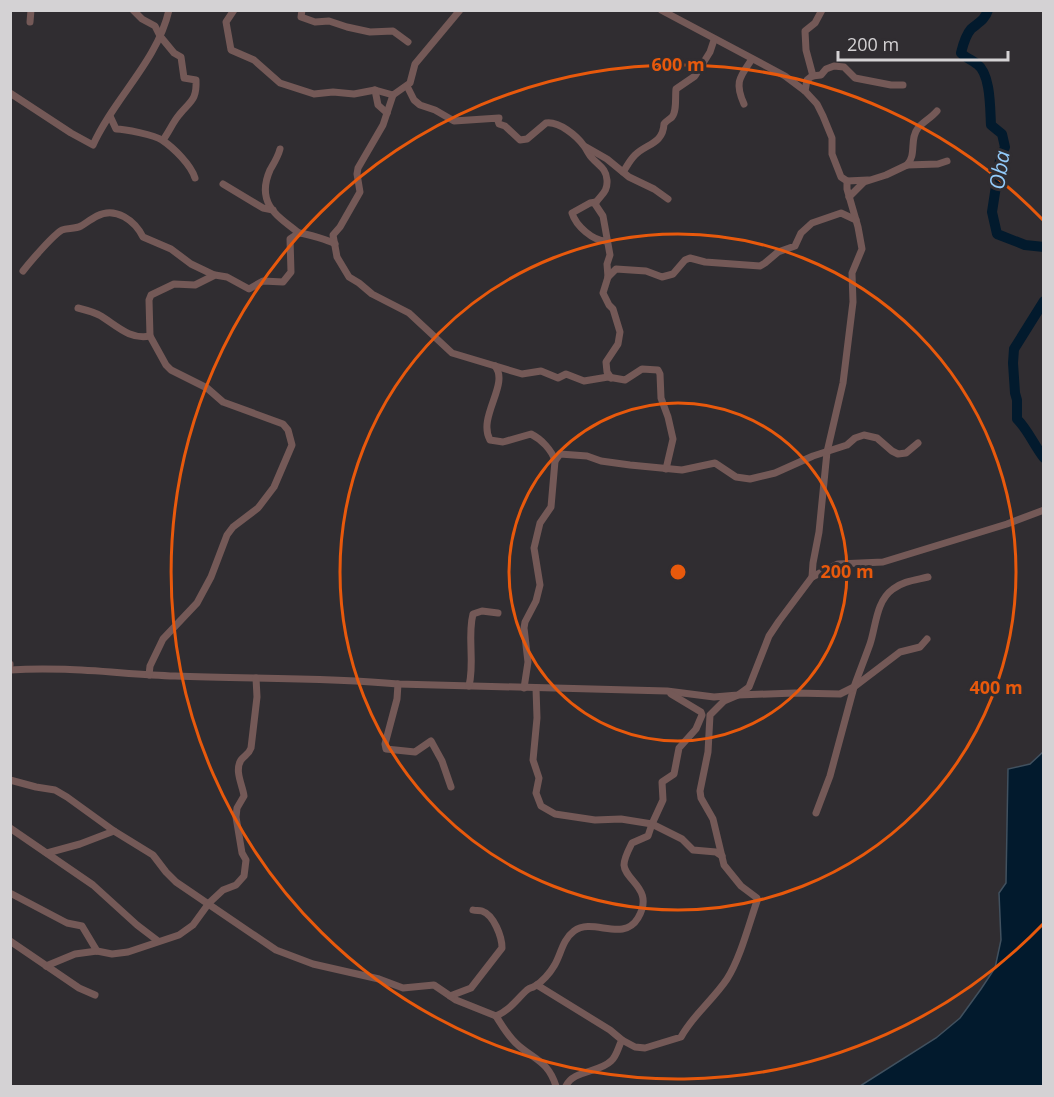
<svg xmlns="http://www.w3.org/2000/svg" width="1054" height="1097" font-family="'Open Sans',sans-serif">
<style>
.water{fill:#021a2d;stroke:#41515f;stroke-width:1.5}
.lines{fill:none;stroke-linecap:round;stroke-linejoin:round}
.river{stroke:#021a2d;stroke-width:10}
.street{stroke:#745957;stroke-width:7}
.ring{fill:none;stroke:#e8590c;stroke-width:3}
.labels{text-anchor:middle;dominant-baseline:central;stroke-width:6;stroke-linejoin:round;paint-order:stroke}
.water-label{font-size:21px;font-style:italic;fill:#93cbfa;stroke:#302d31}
.centre{fill:#e8590c;stroke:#302d31;stroke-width:3}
.ring-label{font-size:18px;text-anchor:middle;font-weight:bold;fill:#e8590c;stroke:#302d31;stroke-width:6;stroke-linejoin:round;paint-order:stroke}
</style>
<rect width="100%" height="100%" fill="#302d31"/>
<!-- water -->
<polygon class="water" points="1043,752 1043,1086 860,1086 936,1038 960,1018 981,989 995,968 1001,940 999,893 1006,883 1008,769 1030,764"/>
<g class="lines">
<!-- river -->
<g class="river">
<path d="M988 10C985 20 978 23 971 29 965 36 963 45 961 53 966 58 972 60 977 64 991 74 990 109 991 125L1002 134 1005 147 1000 160 992 212 997 234 1025 245 1044 247"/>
<path d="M1044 301 1014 349 1013 363 1015 393 1017 400V419C1028 430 1034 445 1044 458"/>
</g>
<!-- street -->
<g class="street">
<path d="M133 10 142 19 155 26 160 36 174 53 181 57 184 78 196 80C197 101 190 101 179 115 173 122 169 132 163 140"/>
<polyline points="234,10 226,22 231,50 254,60 280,83 314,94 333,92 354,94 375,90 393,95 410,83 415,64 460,10"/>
<polyline points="302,10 301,17 315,22 329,21 347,27 370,32 393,31 408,42"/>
<polyline points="661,10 785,76 805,91 817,104 823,116 832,138 832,154 841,177 847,181 847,189 858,227 862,249 852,273 853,302 843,383 827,452 819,532 813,563 812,577"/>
<polyline points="30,22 31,10"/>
<polyline points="813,76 806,50 805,31 815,23 822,10"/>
<path d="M407 86 414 100 420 105 435 110 454 121 499 118 498 121 499 124 505 126 520 140 527 139 546 123C559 121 577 136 584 146 587 150 589 155 592 158 599 166 606 168 607 180 608 193 600 195 595 204L603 216 610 255 607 264 608 277 603 293 609 305 613 309 620 332 618 344 606 362 607 372 611 378"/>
<polyline points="375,90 378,105 387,113"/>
<polyline points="805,91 807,80 812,76 821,75 826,69 834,66 844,67 855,78 891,85 903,85"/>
<path d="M10 93 71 133 93 145C114 98 157 62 169 10"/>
<polyline points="393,95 383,125 358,168 357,174 360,192 340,227 333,235 337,257 349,277 359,283 372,294 409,313 452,353 522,374 541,371 558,378 566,374 584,381 608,377 625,380 642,369 658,370 660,374 661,398 668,417 673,439 666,469"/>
<path d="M744 104C734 82 740 77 752 59"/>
<path d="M110 116 116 129C125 129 154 135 162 140 174 148 191 165 195 178"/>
<polyline points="586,147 607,159 629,177 654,189 668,199"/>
<path d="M280 149C278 157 274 163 270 170 256 202 275 215 299 233"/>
<path d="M907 165C917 155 909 139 918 128 923 122 931 118 937 111"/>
<path d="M623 172C627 166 630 160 635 155 646 144 663 144 664 124 666 121 670 119 672 117 677 111 675 97 676 89L695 76 710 52 714 40"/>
<polyline points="847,181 868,180"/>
<polyline points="223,184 263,208 273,210"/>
<polyline points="849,197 864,182 886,175 907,165 938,164 947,161"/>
<path d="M596 202 590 203 572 213C576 226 593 241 606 241"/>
<path d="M23 271C30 262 53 235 62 230 68 228 75 229 81 226 86 223 91 219 97 216 116 206 135 221 143 237L171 249 191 264 214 275"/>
<polyline points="608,277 616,269 646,271 662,277 673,274 685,260 690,258 705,262 760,266 765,263 778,252 795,246 801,233 812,223 841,213 856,220"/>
<path d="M78 308C86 310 94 312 101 316 117 326 130 340 150 336"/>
<path d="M495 366C510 384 477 417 490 440L503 442 531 434C541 439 552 450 555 461L551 507 540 523 534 548 540 585 536 601 525 622 524 628 528 662 524 688"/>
<polyline points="555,461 560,454 587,456 601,461 630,465 682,470 715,463 736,477 750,479 775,473 813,456 847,445 855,438 864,435 877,438 892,451 898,454 906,453 918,443"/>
<polyline points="10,664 10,665"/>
<path d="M10 670C65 666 120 674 175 676 249 679 324 677 398 684L667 691 714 697 738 695 749 687 769 636 779 621 812 577 838 564 883 562 1007 524 1044 510"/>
<path d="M149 675 150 666 163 639 197 603 211 577 227 535 233 527 258 508 274 487 292 445 288 430 283 424 223 402 207 388 171 370 166 365 150 336 149 300 151 295 174 284 195 285 215 275 227 277 249 289 263 281 283 282 291 272 290 239 299 233C307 234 329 240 335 244"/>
<polyline points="398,684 397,699 385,744 386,749 415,752 431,741 442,761 451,787"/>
<path d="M469 686C475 661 467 637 473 614L482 611 498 613"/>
<polyline points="536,688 537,718 533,760 539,778 536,793 541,806 555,814 595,820 621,819 652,824 682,839 693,850 716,852 722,856"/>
<path d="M10 780 36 787 55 790 67 797 114 831 153 855 166 872 176 882 276 950 313 964 379 979 403 988 434 985 456 1000 496 1016C510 1010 516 1000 527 990 531 987 530 989 535 986 542 982 550 973 554 966 561 955 562 940 574 931 593 917 623 943 638 918 655 889 625 881 624 865 624 858 629 849 632 843L648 836 652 824 663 800 662 782 674 774 679 748 696 729 702 715 701 712 671 694"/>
<polyline points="816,813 830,776 854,687 900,652 920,647 927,639"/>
<polyline points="10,828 93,885 137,925 158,941"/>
<polyline points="47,853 80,844 114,831"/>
<polyline points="10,893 67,923 82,926 97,951"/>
<polyline points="10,941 79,988 95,995"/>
<path d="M46 966 75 954 97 951 112 954 128 952 179 935 193 925 209 903 223 890 236 885 244 876 246 860 242 853 236 817 237 808 244 796C243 786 234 771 241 760 245 755 249 754 251 748L257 697 256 678"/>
<path d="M537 985 610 1030 622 1040C618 1047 617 1056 611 1061 599 1073 573 1070 566 1086"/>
<path d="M450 996 471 988 502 948C502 937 494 915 482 911 479 910 476 911 473 910"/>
<path d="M496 1016C503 1027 509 1038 519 1046 537 1061 548 1062 556 1086"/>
<path d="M622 1040 635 1047 645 1048 681 1037C693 1015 713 1000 727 979 740 959 749 924 757 901V898L741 886 724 865 713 819 701 798 700 791 708 752 710 715 724 701 738 695 795 693 840 694 854 687C859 673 865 658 870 644 876 626 876 601 893 589 903 581 916 580 928 577"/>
</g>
</g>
<!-- distance rings -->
<g class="ring">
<circle cx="678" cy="572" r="169"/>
<circle cx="678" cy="572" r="338"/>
<path d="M1043 924A507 507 0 1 1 1043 220"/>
</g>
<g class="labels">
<!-- water labels -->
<g class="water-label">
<text transform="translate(999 170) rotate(-81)">Oba</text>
</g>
</g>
<circle cx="678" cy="572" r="9" class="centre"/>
<g class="ring-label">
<text x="678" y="71">600 m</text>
<text x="847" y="578">200 m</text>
<text x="996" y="694">400 m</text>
</g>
<!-- border -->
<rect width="1054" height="1097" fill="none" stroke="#d4d2d4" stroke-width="24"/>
<!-- scale -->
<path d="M838 51v9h170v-9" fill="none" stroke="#d4d2d4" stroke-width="3"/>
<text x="847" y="51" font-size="18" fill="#d4d2d4" stroke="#302d31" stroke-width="4.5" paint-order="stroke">200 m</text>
</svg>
